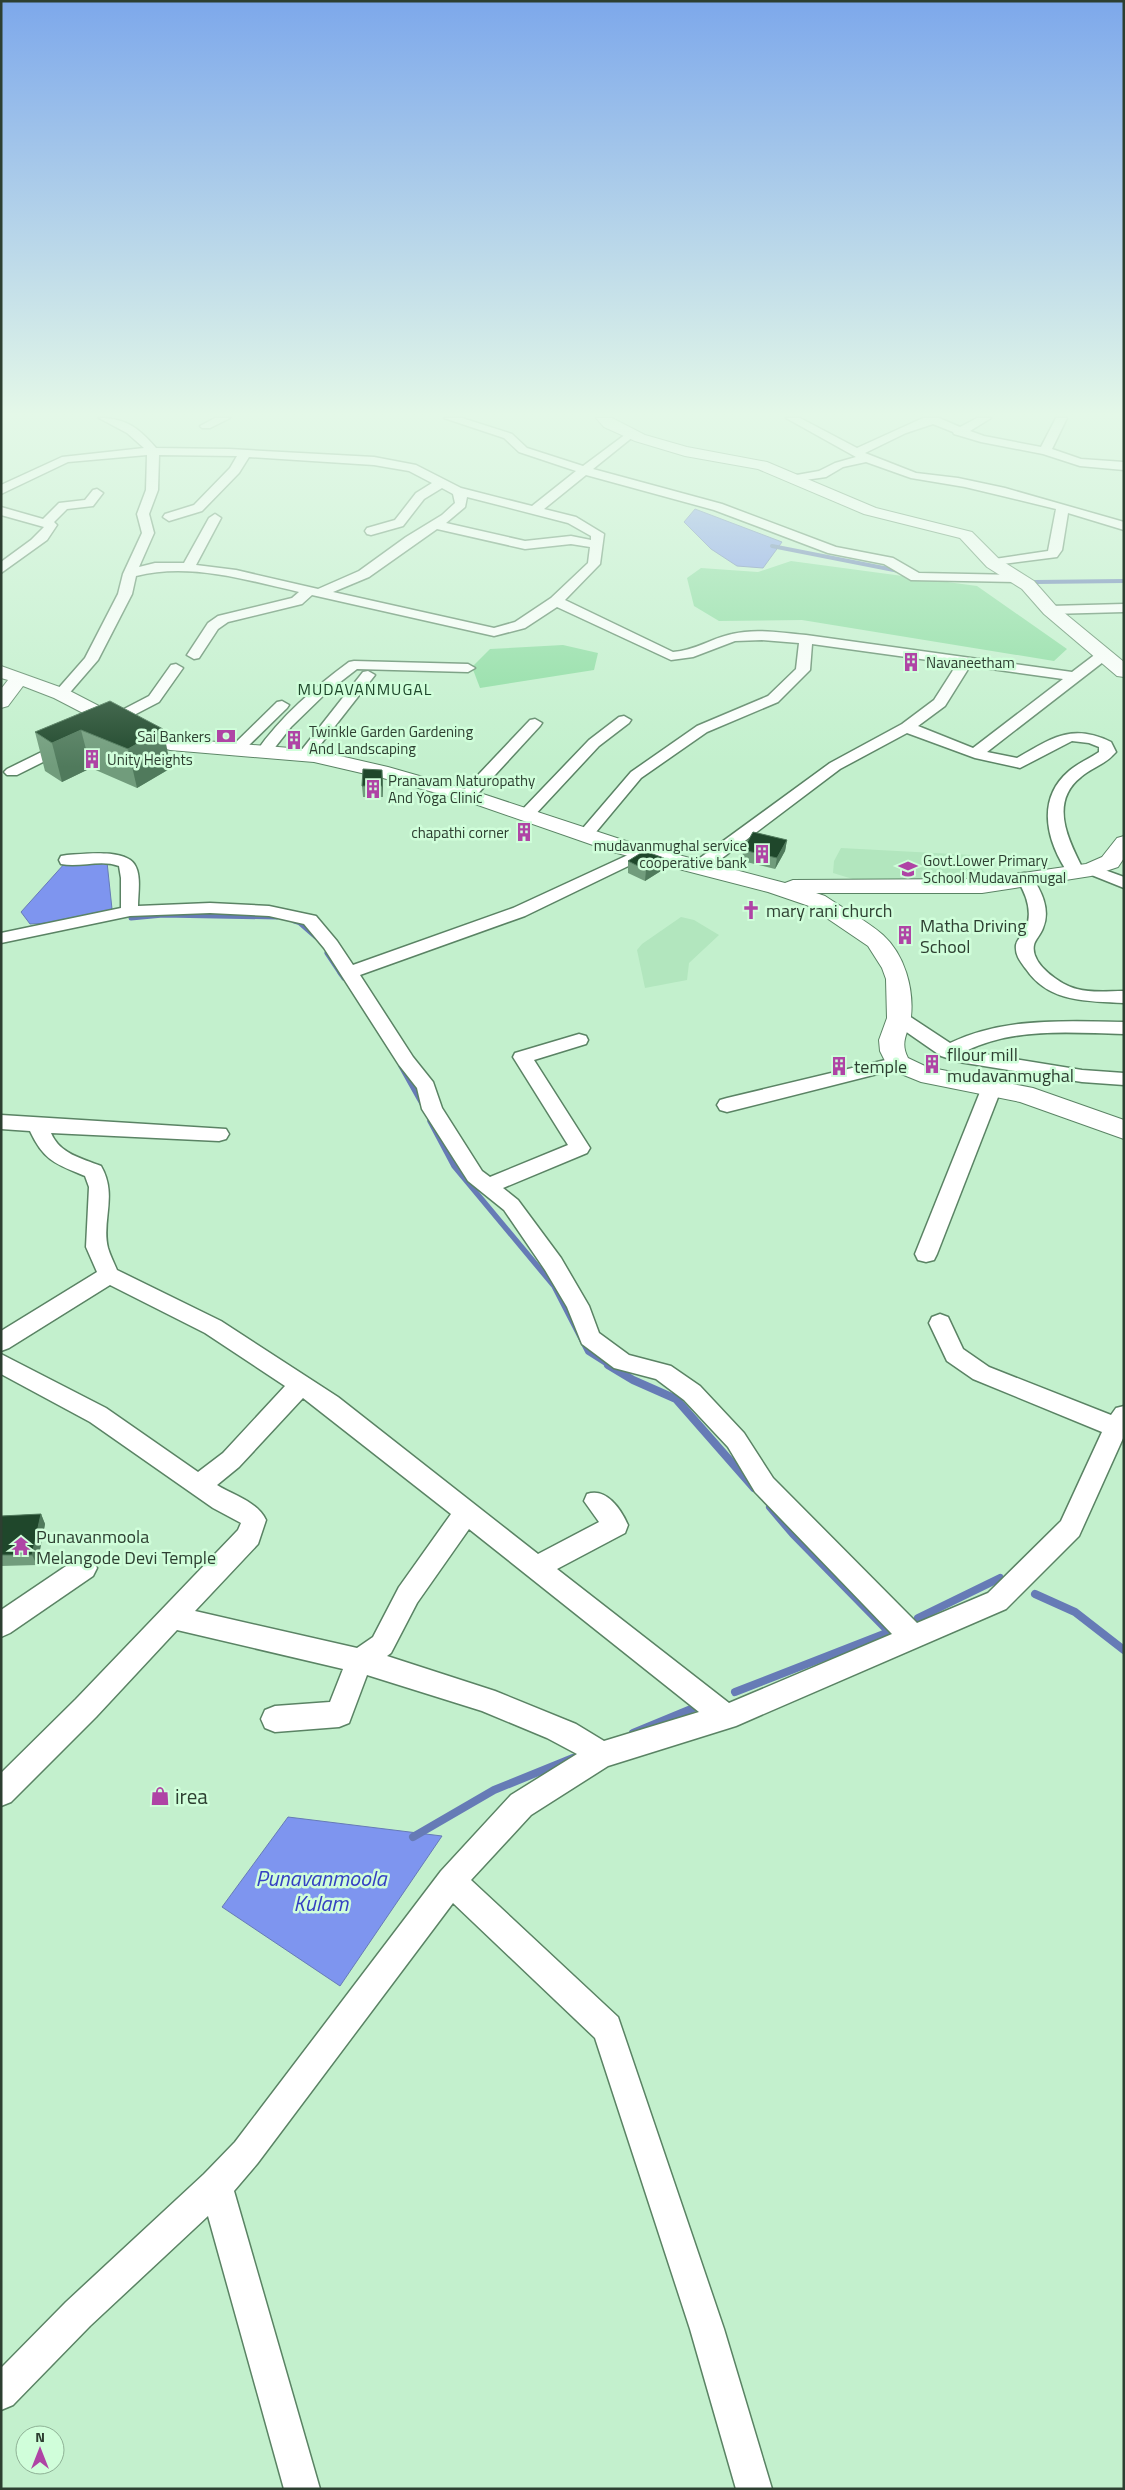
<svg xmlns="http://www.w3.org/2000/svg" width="1125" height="2490" font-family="'Titillium Web',sans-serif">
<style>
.built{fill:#b2e6be}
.green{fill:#89db9f}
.water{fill:#7e95ef;stroke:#667bb6}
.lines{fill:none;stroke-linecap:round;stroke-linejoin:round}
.stream-far3{stroke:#667bb6;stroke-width:4}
.stream-far2{stroke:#667bb6;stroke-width:5}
.stream-far1{stroke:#667bb6;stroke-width:5.5}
.stream{stroke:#667bb6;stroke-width:8}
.street-casing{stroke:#5a8364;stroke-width:3}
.secondary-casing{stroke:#5a8364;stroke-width:2}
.street{fill:#fff;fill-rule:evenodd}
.secondary{fill:#fff;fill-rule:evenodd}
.wall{fill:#719c7c}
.shaded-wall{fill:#507a5c}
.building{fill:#1f472b;stroke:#507a5c}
.labels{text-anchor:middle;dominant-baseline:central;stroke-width:5;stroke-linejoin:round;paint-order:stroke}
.far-poi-label{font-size:15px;fill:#2d3f31;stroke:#d0feda;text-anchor:start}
.far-neighbourhood-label{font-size:16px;letter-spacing:1px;fill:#1d462a;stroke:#d0feda}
.poi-label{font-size:18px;fill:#2d3f31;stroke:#d0feda;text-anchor:start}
.near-poi-label{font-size:21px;fill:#2d3f31;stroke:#d0feda;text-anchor:start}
.near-water-label{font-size:22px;font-style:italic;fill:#3541c2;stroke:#d0feda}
</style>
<rect width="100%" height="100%" fill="#c3f0cd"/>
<!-- built -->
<g class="built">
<polygon points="841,848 972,855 987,876 956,880 856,880 833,873 834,861"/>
<polygon points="681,917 694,920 719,935 689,963 687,980 645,988 637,950 642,944"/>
</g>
<!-- green -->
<g class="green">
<polygon points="791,561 977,586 1067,649 1054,661 802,620 719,621 694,606 687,578 701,568 758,572"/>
<polygon points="563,645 598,653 594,670 480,688 472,667 490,649"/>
</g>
<!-- water -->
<g class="water">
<polygon points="695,509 782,542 763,568 737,566 711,549 684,522"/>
<path d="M107 862 112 909C86 919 59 923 30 924L21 912 65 863Z"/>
<polygon points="288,1817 442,1836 340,1986 222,1907"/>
</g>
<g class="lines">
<!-- stream-far3 -->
<g class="stream-far3">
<polyline points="772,546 904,572"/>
<polyline points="1035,582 1124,581"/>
</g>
<!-- stream-far2 -->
<g class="stream-far2">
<polyline points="131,918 163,915 277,917"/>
<polyline points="294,921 300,923 316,937"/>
<polyline points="327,953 341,974"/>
</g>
<!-- stream-far1 -->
<g class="stream-far1">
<polyline points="340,972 344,978"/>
<polyline points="401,1066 424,1107"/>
<polyline points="430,1121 454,1166 554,1286 588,1352 610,1366"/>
</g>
<!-- stream -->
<g class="stream">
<polyline points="608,1365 633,1380 676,1399 754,1488"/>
<polyline points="1035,1594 1075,1612 1124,1650"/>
<polyline points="918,1618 1000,1578"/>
<polyline points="735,1692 889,1632 793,1534 770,1507"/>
<polyline points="633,1733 696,1707"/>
<polyline points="413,1837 494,1790 573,1758"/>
</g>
<!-- street casing -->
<g class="street-casing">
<g id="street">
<path d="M99 418C126 418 139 428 156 448L229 449 374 457 416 465 461 488 532 506 576 471 519 452 504 438 444 418H462L512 434 527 448 583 466 630 431 634 432V436L593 469 722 504 836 547 893 558 919 573 1022 575 1024 578 1017 582 911 580 884 564 828 553 714 510 586 475 544 509 576 517 604 534 600 564 565 600 673 652C694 651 712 638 732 634 756 628 782 633 806 635L1072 672 1097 653H1107L1109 656 1107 659 987 752 1017 758C1052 738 1072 723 1111 742L1116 752 1113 755C1104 765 1091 768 1081 777 1049 802 1068 840 1083 869L1091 865 1124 877V888L1084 872 1076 877 1070 876C1047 843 1035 800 1069 771 1078 763 1089 759 1099 752V747L1089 743 1072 741 1020 768 975 758 907 733 840 769 705 871H693L691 867 693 863 830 763 902 724 934 700 957 664 812 644 810 670 778 702 707 732 641 778 591 838 585 840 577 835 631 772 697 726 768 696 796 669 799 643 762 640 735 641 693 657 671 660 557 607 525 628 494 636 312 595 302 604 228 622 218 629 199 658 194 659 187 655 208 623 218 616 292 598 299 592C247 580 189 562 136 576L132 594 98 660 66 697H56L54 694 56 691 85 658 118 594 123 574 142 533 137 514 146 490 147 455 68 462 1 494V485L62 457 144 448 127 433ZM159 455 237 456 230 468 194 505 165 514 163 517 169 521 202 511 239 473 249 457 374 465 409 471 432 483 416 493 395 520 367 528 365 531 367 534 371 535 403 526 424 499 442 488 453 494 455 503 442 515 406 537 359 571 318 589 236 570 196 565 221 518 215 514 209 518 184 563H155L139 567 154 533 149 514 158 490ZM467 497 568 523 591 536V540L571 536 525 541 446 523 465 507ZM437 529 525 549 571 544 590 547 588 563 551 598 515 622 494 628 333 592 369 577ZM970 666 1063 679 973 748 918 726 945 706Z"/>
<polygon points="215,418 230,418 210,428 202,428 200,426"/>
<polygon points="786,418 800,418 857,448 923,418 939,418 960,427 977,418 991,418 970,431 984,436 1041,447 1056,418 1067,418 1052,449 1081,459 1124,462 1124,470 1080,466 1043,454 981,442 954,434 953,432 933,424 906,433 865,453 916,473 958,478 1005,488 1124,522 1124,530 1068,513 1062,550 1057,557 988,566 987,563 988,560 1048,551 1056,509 965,487 911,478 866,462 843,467 826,477 791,482 789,479 791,476 819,471 835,463 856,457"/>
<polygon points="97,489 103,493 93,506 67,509 54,522 57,525 47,540 1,573 1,562 31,540 44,527 1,515 1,507 43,519 59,503 85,500 93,490"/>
<polygon points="1124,604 1124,612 1050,614 1043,610 1050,606"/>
<path d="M354 661 468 664 475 668 468 672 357 669 326 693 291 727 269 755H259L256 752C281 716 314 688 349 662Z"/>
<polygon points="176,664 183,668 159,702 111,727 101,727 99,724 101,721 149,696 171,665"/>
<polygon points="368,671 375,675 310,758 300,758 297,755 300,752 363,672"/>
<polygon points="282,701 289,705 287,708 241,753 231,753 228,750 231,747 277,702"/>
<polygon points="624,716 631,720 629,723 599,746 532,818 520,818 518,815 520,812 589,740 619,717"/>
<polygon points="535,719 542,723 540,726 473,799 461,799 459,796 461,793 530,720"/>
<polygon points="68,739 73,741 76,744 73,747 17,775 7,775 4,772 7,769"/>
<path d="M643 848 649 850 651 853 649 856 525 916 360 975 413 1057 433 1082 442 1108 482 1171 490 1177 568 1145 513 1057 515 1053 579 1034 586 1036 588 1040 586 1044 534 1060 590 1148 587 1153 503 1188 518 1200 561 1258 589 1306 599 1333 629 1355 671 1366 700 1386 744 1433 773 1478 917 1623 988 1593 1061 1521 1102 1432 973 1379 947 1361 929 1323 932 1317 940 1314 948 1317 963 1349 989 1367 1111 1415 1116 1408 1124 1406V1436L1079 1536 1006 1609 736 1726 608 1766 531 1815 471 1880 618 2017 724 2329 772 2489H736L690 2329 595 2038 453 1903 257 2164 234 2191 320 2489H284L208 2216 90 2326 13 2405 1 2410V2368L66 2302 204 2174 235 2142 441 1871 511 1795 577 1754 547 1738 482 1711 367 1675 349 1723 339 1727 275 1732 265 1728 261 1719 265 1710 275 1706 330 1702 343 1669 177 1630 96 1717 11 1802 1 1806V1773L76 1699 238 1530 241 1523 213 1508 90 1422 1 1374V1354L106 1408 198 1472 223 1453 285 1386 205 1333 110 1285 9 1348 1 1351V1331L97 1272 86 1247 89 1187 85 1176C56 1164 44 1161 30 1131L1 1129V1115L226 1129 229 1134 226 1139 219 1141 51 1133C60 1154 81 1158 101 1166 118 1195 101 1221 108 1248 110 1255 114 1263 117 1270L221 1321 338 1397 538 1554 599 1522 584 1501 587 1494C606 1487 621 1509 628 1525L625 1533 557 1569 729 1703 892 1634 755 1492 728 1447 684 1400 656 1379 614 1368 582 1344 567 1307 545 1270 504 1210 468 1181 422 1109 417 1088 399 1065 324 948 304 924 269 916 210 913 130 916 1 943V933L121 908V878L119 866C100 859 80 868 61 864L59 860 61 856 67 855C84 854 128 848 136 867 141 878 138 894 138 906L210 903 269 906 316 916 337 941 353 965 513 908ZM303 1398 451 1514 399 1587 373 1637 357 1648 195 1611 258 1544 266 1520C258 1502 233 1495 217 1485L239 1467ZM469 1529 699 1712 604 1741 576 1724 495 1691 387 1656 391 1653 417 1603Z"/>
<path d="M1024 873 1030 874C1041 890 1051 909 1043 928 1041 934 1035 940 1034 945 1030 964 1061 985 1077 989 1091 993 1109 991 1124 991V1003C1087 1001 1049 1003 1026 969 1020 961 1015 955 1016 945 1017 939 1023 935 1026 929 1033 911 1026 893 1016 878L1018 874Z"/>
<path d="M899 1012 906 1014 950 1043C1006 1017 1064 1021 1124 1022V1034C1071 1033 1015 1027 966 1051L1082 1070 1124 1073V1085L1082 1082 959 1062 941 1056 892 1022 890 1018 892 1014Z"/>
<polygon points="898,1057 905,1059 908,1063 905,1067 727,1112 720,1110 717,1105 720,1100 727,1098"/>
<polygon points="992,1080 999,1082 1002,1087 937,1254 934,1260 926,1262 918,1260 915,1254 982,1087 985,1082"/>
<polygon points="84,1557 93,1560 97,1568 93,1576 10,1633 1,1637 1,1610 75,1560"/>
</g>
</g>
<!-- secondary casing -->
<g class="secondary-casing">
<g id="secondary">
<polygon points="596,418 612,418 645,435 687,447 767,462 876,508 972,532 999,559 1034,581 1056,606 1124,662 1124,677 1117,676 1044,614 1022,589 987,567 960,538 864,514 758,469 685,456 635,441 604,427"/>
<path d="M1 666 68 690 153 734 170 738 314 750 388 767 486 795 629 842 785 883 793 880 982 879 1086 864 1102 857 1117 838 1124 836V858L1118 867 1091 876 982 893H816L825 896C844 909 866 920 883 935 905 955 914 989 911 1017 909 1033 899 1041 908 1058L927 1067 1033 1088 1124 1120V1139L1020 1102 921 1082 889 1069 880 1051 879 1040 887 1018 886 979 882 968 868 946 809 906 768 892 613 852 472 803 383 778 314 762 170 750 139 742 54 698 23 686 8 706 1 708V689L8 680 1 678Z"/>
</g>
</g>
<!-- street -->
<use href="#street" class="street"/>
<!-- secondary -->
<use href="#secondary" class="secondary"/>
</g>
<!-- wall -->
<g class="wall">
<polygon points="110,701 171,768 137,788 91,768 62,782 45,771 35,732"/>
<polygon points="383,781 383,797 363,797 362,786"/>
<polygon points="787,840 785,851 775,869 742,861 743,850"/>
<polygon points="664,858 664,869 645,881 628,873 628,861"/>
<polygon points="41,1514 45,1524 37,1565 1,1566 1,1516"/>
</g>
<!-- shaded-wall -->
<g class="shaded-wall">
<polygon points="163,729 171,768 137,788 128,749"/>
<polygon points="81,730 91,768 62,782 52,743"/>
<polygon points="382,770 383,781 383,797 382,786"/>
<polygon points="787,840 785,851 775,869 777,858"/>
<polygon points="664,858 664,869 645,881 646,870"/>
<polygon points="41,1514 45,1524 37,1565 32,1555"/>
</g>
<!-- building -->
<g class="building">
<polygon points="110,701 163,729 128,749 81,730 52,743 35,732"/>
<polygon points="363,769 382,770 382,786 362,786"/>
<polygon points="753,832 787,840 777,858 743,850"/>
<polygon points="644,851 664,858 646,870 628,861"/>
<polygon points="41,1514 32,1555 1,1555 1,1516"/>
</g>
<!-- sky -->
<linearGradient id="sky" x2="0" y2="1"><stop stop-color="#7da8eb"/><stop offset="0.54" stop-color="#e4f8e8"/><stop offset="1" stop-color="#e4f8e8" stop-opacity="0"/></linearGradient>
<rect width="1125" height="767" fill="url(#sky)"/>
<!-- icons -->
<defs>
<g id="building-bare" transform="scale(1.5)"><path d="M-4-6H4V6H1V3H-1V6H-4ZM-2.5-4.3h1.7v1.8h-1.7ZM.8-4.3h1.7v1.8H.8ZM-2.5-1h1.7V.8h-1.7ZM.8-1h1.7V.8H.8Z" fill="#af44a5" stroke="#d0feda" stroke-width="2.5" paint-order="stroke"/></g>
<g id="bank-bare" transform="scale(1.5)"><path d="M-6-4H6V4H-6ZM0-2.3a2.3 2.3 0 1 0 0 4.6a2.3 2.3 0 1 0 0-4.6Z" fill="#af44a5" stroke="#d0feda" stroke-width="2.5" paint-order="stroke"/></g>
<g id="school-bare" transform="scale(1.5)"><path d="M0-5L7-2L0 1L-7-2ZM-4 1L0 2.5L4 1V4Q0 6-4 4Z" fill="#af44a5" stroke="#d0feda" stroke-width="2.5" paint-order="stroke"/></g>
<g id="church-bare" transform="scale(1.5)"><path d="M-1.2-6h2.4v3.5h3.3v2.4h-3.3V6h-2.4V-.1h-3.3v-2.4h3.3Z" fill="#af44a5" stroke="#d0feda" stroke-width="2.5" paint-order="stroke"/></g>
<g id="temple-bare" transform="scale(1.5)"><path d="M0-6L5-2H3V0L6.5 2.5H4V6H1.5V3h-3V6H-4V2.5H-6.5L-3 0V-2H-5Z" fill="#af44a5" stroke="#d0feda" stroke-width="2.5" paint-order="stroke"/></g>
<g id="shop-bare" transform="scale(1.5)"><path d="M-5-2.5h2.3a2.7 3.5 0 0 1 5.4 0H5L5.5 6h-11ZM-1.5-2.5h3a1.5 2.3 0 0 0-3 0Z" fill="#af44a5" stroke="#d0feda" stroke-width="2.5" paint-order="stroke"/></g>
</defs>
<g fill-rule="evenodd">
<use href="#building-bare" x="911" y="662"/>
<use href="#bank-bare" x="226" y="736"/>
<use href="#building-bare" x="294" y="740"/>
<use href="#building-bare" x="92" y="759"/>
<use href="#building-bare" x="373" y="789"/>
<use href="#building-bare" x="524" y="832"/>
<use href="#building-bare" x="762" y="854"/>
<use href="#school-bare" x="908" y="869"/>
<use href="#church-bare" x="751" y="910"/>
<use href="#building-bare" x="905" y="935"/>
<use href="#building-bare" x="932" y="1064"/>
<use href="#building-bare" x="839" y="1066"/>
<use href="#temple-bare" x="21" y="1546"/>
<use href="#shop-bare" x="160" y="1796"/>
</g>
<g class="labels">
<!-- far-poi labels -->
<g class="far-poi-label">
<text x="926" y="662">Navaneetham</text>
<text x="309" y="731">Twinkle Garden Gardening<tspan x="309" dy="17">And Landscaping</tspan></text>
<text x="211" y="736" text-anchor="end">Sai Bankers</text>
<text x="107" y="759">Unity Heights</text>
<text x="388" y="780">Pranavam Naturopathy<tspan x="388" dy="17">And Yoga Clinic</tspan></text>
<text x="509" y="832" text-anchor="end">chapathi corner</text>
<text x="747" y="845" text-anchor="end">mudavanmughal service<tspan x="747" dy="17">cooperative bank</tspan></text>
<text x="923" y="860">Govt.Lower Primary<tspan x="923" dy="17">School Mudavanmugal</tspan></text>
</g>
<!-- far-neighbourhood labels -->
<g class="far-neighbourhood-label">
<text x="365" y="689">MUDAVANMUGAL</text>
</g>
<!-- poi labels -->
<g class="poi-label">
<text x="766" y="910">mary rani church</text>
<text x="920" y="925">Matha Driving<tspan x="920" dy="21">School</tspan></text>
<text x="947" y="1054">fllour mill<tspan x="947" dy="21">mudavanmughal</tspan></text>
<text x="854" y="1066">temple</text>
<text x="36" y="1536">Punavanmoola<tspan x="36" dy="21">Melangode Devi Temple</tspan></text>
</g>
<!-- near-poi labels -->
<g class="near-poi-label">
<text x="175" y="1796">irea</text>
</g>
<!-- near-water labels -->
<g class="near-water-label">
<text x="321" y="1878">Punavanmoola<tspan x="321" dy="25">Kulam</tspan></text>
</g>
</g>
<!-- border -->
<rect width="1125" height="2490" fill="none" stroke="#2d3f31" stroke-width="5"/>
<!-- north arrow -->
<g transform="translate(40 2450)"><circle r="24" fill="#d0feda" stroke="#8fb296"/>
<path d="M0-4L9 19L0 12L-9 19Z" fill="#af44a5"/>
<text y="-8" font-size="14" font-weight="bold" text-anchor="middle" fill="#2d3f31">N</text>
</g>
</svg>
